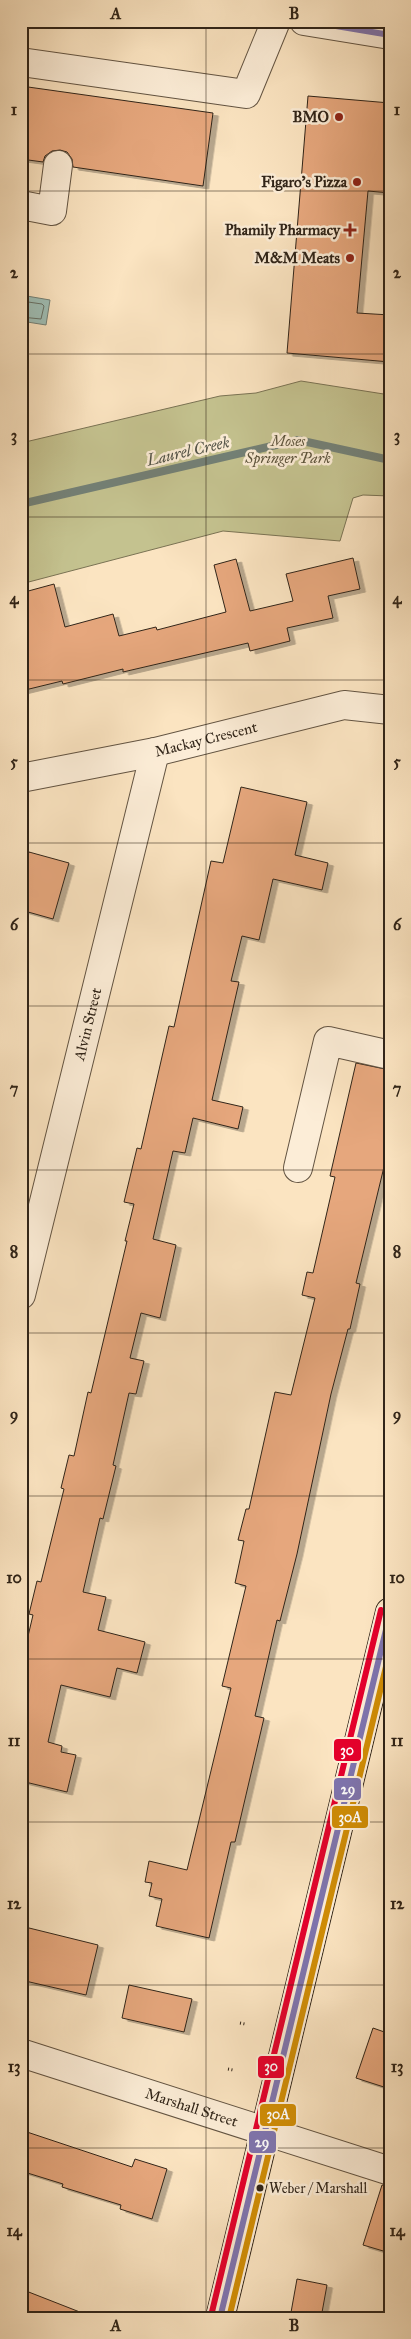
<svg xmlns="http://www.w3.org/2000/svg" width="411" height="2339" font-family="'IM FELL Great Primer',serif">
<style>
.green{fill:#c4c28f;stroke:#7a7354}
.water{fill:#9fbeb5;stroke:#738076}
.lines{fill:none;stroke-linecap:round;stroke-linejoin:round}
.shore{stroke:#687166;stroke-width:1}
.stream{stroke:#738076;stroke-width:8}
.building{fill:#e6a77d;stroke:#302418;filter:url(#shadow)}
.minor-casing{stroke:#635442;stroke-width:30}
.major-casing{stroke:#302418;stroke-width:30}
.path{stroke:#302418;stroke-width:3;stroke-dasharray:1 2.5;stroke-linecap:butt}
.minor{stroke:#fcedd7;stroke-width:28}
.major{stroke:#fbe4c1;stroke-width:28}
.bus-1-casing{stroke:#fcedd7;stroke-width:10}
.bus-2-casing{stroke:#fcedd7;stroke-width:10}
.bus-3-casing{stroke:#fcedd7;stroke-width:10}
.bus-1{stroke:#7e74ae;stroke-width:6}
.bus-2{stroke:#cf8c05;stroke-width:6}
.bus-3{stroke:#e4002b;stroke-width:6}
.grid{fill:none;stroke:#302418;stroke-width:1;stroke-opacity:0.55}
.poi-dot{fill:#8f2418;stroke:#fcedd7;stroke-width:2}
.bus-dot{fill:#302418;stroke:#fcedd7;stroke-width:2}
.labels{text-anchor:middle;dominant-baseline:central;stroke-width:5;stroke-linejoin:round;paint-order:stroke}
.bus-label{font-size:14px;fill:#302418;stroke:#fcedd7;text-anchor:start}
.poi-label{font-size:15px;font-weight:bold;fill:#302418;stroke:#fcedd7;text-anchor:end}
.park-label{font-size:15px;font-style:italic;fill:#5c533c;stroke:#fcedd7}
.street-label{font-size:15px;fill:#302418;stroke:#fcedd7}
.water-label{font-size:16px;font-style:italic;fill:#515247;stroke:#fcedd7}
.line-badge{stroke:#fcedd7;stroke-width:2}
.badge-label{font-size:14px;text-anchor:middle;font-weight:bold;fill:#fff}
.neatline{fill:none;stroke:#302418;stroke-width:2}
.grid-label{font-size:16px;text-anchor:middle;font-weight:bold;fill:#302418}
</style>
<defs>
<filter id="shadow"><feDropShadow dx="5.5" dy="3" stdDeviation="0" flood-color="#0004"/></filter>
</defs>
<rect width="100%" height="100%" fill="#fbe4c1"/>
<filter id="stains"><feTurbulence type="fractalNoise" baseFrequency=".004" numOctaves="4"/><feColorMatrix values="0 0 0 0 .2 0 0 0 0 .09 0 0 0 0 .02 0 0 0 .5 -.17"/></filter>
<radialGradient id="worn" r=".72"><stop offset=".6" stop-color="#630" stop-opacity="0"/><stop offset="1" stop-color="#630" stop-opacity=".3"/></radialGradient>
<!-- green -->
<polygon class="green" points="301,381 390,395 390,496 363,495 353,498 340,541 223,531 21,584 21,443 220,396 256,393"/>
<!-- water -->
<polygon class="water" points="21,295 50,300 46,325 21,321"/>
<g class="lines">
<!-- shore -->
<polyline class="shore" points="21,301 42,304 44,306 41,319 21,317"/>
<!-- stream -->
<polyline class="stream" points="21,504 298,440 390,460"/>
</g>
<!-- building -->
<g class="building">
<polygon points="21,86 213,113 203,186 73,167 72,159 67,152 60,150 52,151 45,156 43,162 21,159"/>
<polygon points="308,96 390,103 390,193 368,191 357,313 390,315 390,362 287,353"/>
<polygon points="353,558 360,589 328,596 333,618 287,628 290,641 250,651 248,643 123,672 123,669 63,684 62,681 21,691 21,593 54,584 65,627 113,614 119,636 156,627 157,630 226,612 214,565 236,559 250,611 293,601 286,574"/>
<polygon points="241,787 307,802 295,855 328,863 322,890 273,879 259,940 242,936 231,981 239,982 212,1100 243,1107 238,1129 193,1118 185,1153 173,1151 153,1239 176,1245 160,1318 141,1313 130,1358 144,1361 136,1394 129,1393 113,1465 116,1466 103,1519 100,1518 83,1592 106,1597 98,1630 145,1642 137,1673 117,1668 110,1697 61,1685 48,1742 62,1746 61,1752 76,1755 67,1792 21,1781 21,1666 33,1615 29,1614 37,1581 41,1582 64,1489 61,1488 69,1455 74,1456 88,1392 91,1393 127,1241 125,1241 134,1204 124,1202 137,1148 141,1149 169,1026 174,1027 211,861 223,863"/>
<polygon points="29,852 69,863 53,919 21,910 21,877"/>
<polygon points="356,1063 390,1070 390,1142 356,1283 360,1284 350,1329 348,1329 331,1394 297,1554 280,1621 277,1620 255,1716 264,1718 235,1842 231,1842 209,1938 156,1926 162,1899 149,1896 152,1883 145,1882 149,1861 187,1870 231,1688 222,1686 246,1586 235,1583 244,1541 238,1540 246,1509 249,1509 275,1392 291,1395 315,1298 302,1295 307,1272 313,1273 335,1177 330,1176"/>
<polygon points="21,1926 98,1945 86,1995 21,1980"/>
<polygon points="129,1985 192,1999 184,2032 122,2018"/>
<polygon points="373,2028 390,2034 390,2089 356,2078"/>
<polygon points="21,2130 132,2167 135,2159 167,2169 152,2219 120,2209 121,2205 62,2187 63,2184 21,2171"/>
<polygon points="382,2185 390,2186 390,2253 363,2245"/>
<polygon points="297,2279 327,2285 321,2318 290,2318"/>
<polygon points="21,2289 90,2316 90,2318 21,2318"/>
</g>
<g class="lines">
<!-- minor casing -->
<g class="minor-casing">
<g id="minor">
<polyline points="304,21 390,35"/>
<polyline points="21,62 246,94 276,21"/>
<polyline points="21,205 52,211 58,165"/>
<path id="s1" d="M21 778 155 752 344 705 390 710"/>
<polyline points="298,1168 328,1041 390,1055"/>
<path id="s2" d="M21 1295 155 752"/>
<path id="s3" d="M21 2053 390 2171"/>
</g>
</g>
<!-- major casing -->
<g class="major-casing">
<polyline id="major" points="220,2318 390,1612"/>
</g>
<!-- path -->
<g class="path">
<polyline points="240,2023 245,2024"/>
<polyline points="228,2069 233,2070"/>
</g>
<!-- minor -->
<use href="#minor" class="minor"/>
<!-- major -->
<use href="#major" class="major"/>
<!-- bus-1 casing -->
<g class="bus-1-casing">
<g id="bus-1">
<polyline points="306,21 390,35"/>
<polyline points="220,2318 390,1613"/>
</g>
</g>
<!-- bus-2 casing -->
<g class="bus-2-casing">
<polyline id="bus-2" points="229,2318 390,1650"/>
</g>
<!-- bus-3 casing -->
<g class="bus-3-casing">
<polyline id="bus-3" points="211,2316 381,1610"/>
</g>
<!-- bus-1 -->
<use href="#bus-1" class="bus-1"/>
<!-- bus-2 -->
<use href="#bus-2" class="bus-2"/>
<!-- bus-3 -->
<use href="#bus-3" class="bus-3"/>
</g>
<!-- grid -->
<path class="grid" d="M206 21V2318M21 191H390M21 354H390M21 517H390M21 680H390M21 843H390M21 1006H390M21 1170H390M21 1333H390M21 1496H390M21 1659H390M21 1822H390M21 1985H390M21 2148H390"/>
<!-- markers -->
<g class="poi-dot">
<circle cx="339" cy="117" r="5"/>
<circle cx="357" cy="182" r="5"/>
<path d="M347.5 222.5h5v5h5v5h-5v5h-5v-5h-5v-5h5z"/>
<circle cx="350" cy="258" r="5"/>
</g>
<circle class="bus-dot" cx="260" cy="2188" r="4.5"/>
<g class="labels">
<!-- bus labels -->
<g class="bus-label">
<text x="269" y="2188">Weber / Marshall</text>
</g>
<!-- poi labels -->
<g class="poi-label">
<text x="329" y="117">BMO</text>
<text x="347" y="182">Figaro's Pizza</text>
<text x="340" y="230">Phamily Pharmacy</text>
<text x="340" y="258">M&amp;M Meats</text>
</g>
<!-- park labels -->
<g class="park-label">
<text x="288" y="441">Moses<tspan x="288" dy="17">Springer Park</tspan></text>
</g>
<!-- street labels -->
<g class="street-label">
<text stroke="none"><textPath href="#s1" startOffset="189">Mackay Crescent</textPath></text>
<text stroke="none"><textPath href="#s2" startOffset="279">Alvin Street</textPath></text>
<text stroke="none"><textPath href="#s3" startOffset="179">Marshall Street</textPath></text>
</g>
<!-- water labels -->
<g class="water-label">
<text transform="translate(188 451) rotate(-13)">Laurel Creek</text>
</g>
</g>
<g class="line-badge">
<rect x="333" y="1738" width="29" height="24" rx="5" fill="#e4002b"/>
<rect x="333" y="1777" width="29" height="24" rx="5" fill="#7e74ae"/>
<rect x="331" y="1805" width="38" height="24" rx="5" fill="#cf8c05"/>
<rect x="257" y="2055" width="28" height="24" rx="5" fill="#e4002b"/>
<rect x="259" y="2103" width="38" height="24" rx="5" fill="#cf8c05"/>
<rect x="248" y="2130" width="29" height="24" rx="5" fill="#7e74ae"/>
</g>
<g class="badge-label">
<text x="347" y="1755">30</text>
<text x="348" y="1794">29</text>
<text x="350" y="1822">30A</text>
<text x="271" y="2071">30</text>
<text x="278" y="2119">30A</text>
<text x="262" y="2147">29</text>
</g>
<!-- margin -->
<rect width="411" height="2339" fill="none" stroke="#fbe4c1" stroke-width="55"/>
<rect x="28" y="28" width="356" height="2284" class="neatline"/>
<g class="grid-label">
<text x="116" y="19">A</text>
<text x="294" y="19">B</text>
<text x="14" y="115">1</text>
<text x="397" y="115">1</text>
<text x="14" y="278">2</text>
<text x="397" y="278">2</text>
<text x="14" y="441">3</text>
<text x="397" y="441">3</text>
<text x="14" y="604">4</text>
<text x="397" y="604">4</text>
<text x="14" y="767">5</text>
<text x="397" y="767">5</text>
<text x="14" y="930">6</text>
<text x="397" y="930">6</text>
<text x="14" y="1094">7</text>
<text x="397" y="1094">7</text>
<text x="14" y="1257">8</text>
<text x="397" y="1257">8</text>
<text x="14" y="1420">9</text>
<text x="397" y="1420">9</text>
<text x="14" y="1583">10</text>
<text x="397" y="1583">10</text>
<text x="14" y="1746">11</text>
<text x="397" y="1746">11</text>
<text x="14" y="1909">12</text>
<text x="397" y="1909">12</text>
<text x="14" y="2072">13</text>
<text x="397" y="2072">13</text>
<text x="14" y="2236">14</text>
<text x="397" y="2236">14</text>
<text x="116" y="2331">A</text>
<text x="294" y="2331">B</text>
</g>
<rect width="100%" height="100%" filter="url(#stains)"/>
<rect width="100%" height="100%" fill="url(#worn)"/>
</svg>
